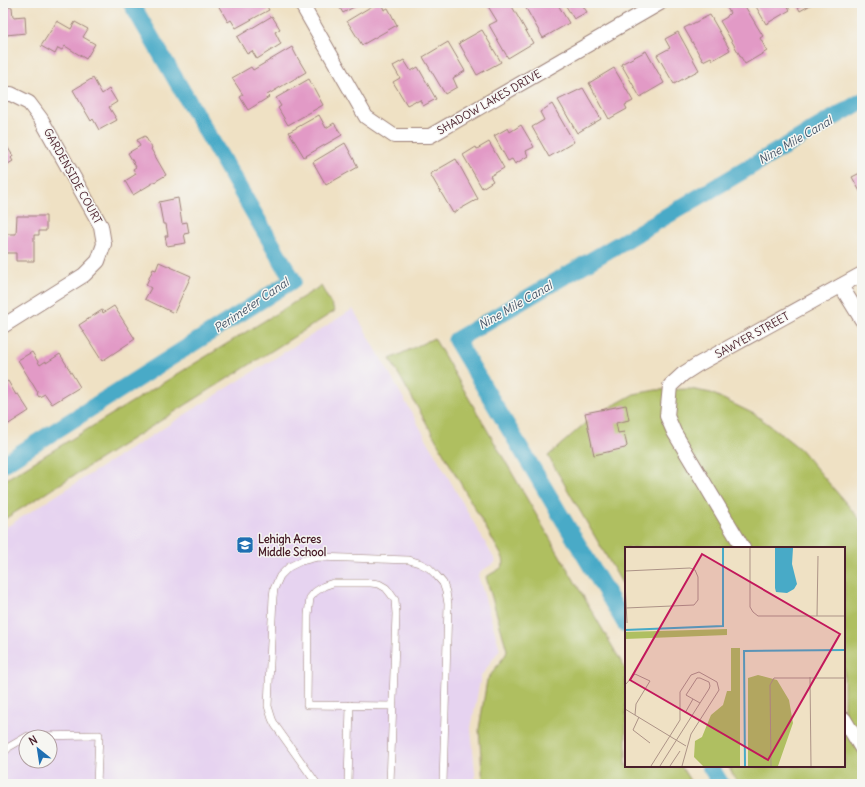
<svg xmlns="http://www.w3.org/2000/svg" width="865" height="787" font-family="Delius,sans-serif">
<style>
.built{fill:#e6d3f0;fill-rule:evenodd}
.green{fill:#afbf61;stroke:#7c6f46}
.lines{fill:none;stroke-linecap:round;stroke-linejoin:round}
.canal{stroke:#48aac7;stroke-width:17}
.building{fill:#e29ac6}
.lane-casing{stroke:#9c8078;stroke-width:8}
.street-casing{stroke:#9c8078;stroke-width:16}
.lane{stroke:#fff;stroke-width:7}
.street{stroke:#fff;stroke-width:14}
.labels{text-anchor:middle;dominant-baseline:central;stroke-width:3;stroke-linejoin:round;paint-order:stroke}
.street-label{font-size:11px;fill:#4a1f2b;stroke:#f6f6f2}
.poi-label{font-size:11px;font-weight:bold;fill:#4a1f2b;stroke:#f6f6f2;text-anchor:start}
.water-label{font-size:12px;font-style:italic;fill:#495769;stroke:#f6f6f2}
.inset-river{fill:none;stroke:#48aac7;stroke-width:2}
.inset-road{fill:none;stroke:#ad9387;stroke-width:1}
.view{fill:#c2185b;fill-opacity:0.15;stroke:#c2185b;stroke-width:2}
.inset-edge{fill:none;stroke:#4a1f2b;stroke-width:2}
</style>
<rect width="100%" height="100%" fill="#f6f6f2"/>
<filter id="ink" filterUnits="userSpaceOnUse"><feTurbulence type="fractalNoise" baseFrequency=".025" numOctaves="2"/><feDisplacementMap in="SourceGraphic" scale="8" xChannelSelector="R" yChannelSelector="G"/><feConvolveMatrix kernelMatrix="1 2 1 2 8 2 1 2 1" color-interpolation-filters="sRGB"/></filter>
<filter id="wash" filterUnits="userSpaceOnUse"><feTurbulence type="fractalNoise" baseFrequency=".012" numOctaves="4" result="noise"/><feDisplacementMap in="SourceGraphic" scale="16" xChannelSelector="R" yChannelSelector="G"/><feGaussianBlur stdDeviation="0.9" result="paint"/><feColorMatrix in="noise" values="0 0 0 0 0 0 0 0 0 0 0 0 0 0 0 0 0 1.4 0 .05"/><feComposite in="paint" operator="in"/></filter>
<g filter="url(#wash)">
<rect width="100%" height="100%" fill="#efe1c4"/>
<!-- built -->
<path class="built" d="M353 309 496 562 483 570 478 575 500 649 481 676 471 728 476 784H3V529ZM26 737H50V761H26Z"/>
<!-- green -->
<g class="green">
<polygon points="321,286 335,311 3,520 3,481"/>
<polygon points="434,338 626,670 626,766 681,766 692,784 483,784 479,729 487,680 506,654 507,650 486,577 501,568 504,563 503,558 390,359"/>
<polygon points="690,389 711,393 756,415 780,433 800,449 862,522 862,784 738,784 728,766 844,766 844,548 626,548 626,590 548,456 592,417 634,394 656,390"/>
</g>
<g class="lines">
<!-- canal -->
<g class="canal">
<polyline points="3,464 293,280 131,3"/>
<polyline points="626,625 456,340 862,101"/>
<polyline points="710,766 721,784"/>
</g>
</g>
<g id="blocks">
<!-- building -->
<g class="building">
<polygon points="222,3 265,3 269,10 236,28 231,20 228,22 218,5"/>
<polygon points="337,3 361,3 343,13"/>
<polygon points="377,3 381,3 384,10 388,8 397,25 362,45 347,21"/>
<polygon points="486,3 510,3 533,43 508,58 489,25 497,21"/>
<polygon points="523,3 557,3 569,23 543,38"/>
<polygon points="564,3 587,3 587,4 583,6 587,12 574,19"/>
<polygon points="731,3 743,3 763,36 760,38 767,51 745,64 720,21 727,17 727,16 730,13 726,6"/>
<polygon points="754,3 786,3 790,10 766,24"/>
<polygon points="796,3 814,3 800,11"/>
<polygon points="3,7 12,7 13,17 25,16 26,33 6,35 6,41 3,41"/>
<polygon points="710,15 730,50 713,60 711,57 703,61 684,28"/>
<polygon points="272,16 280,29 275,32 281,44 257,59 252,51 247,54 237,37"/>
<polygon points="57,21 71,29 75,22 88,29 83,37 95,44 86,59 65,46 62,50 58,48 55,54 41,46"/>
<polygon points="482,30 501,62 477,75 459,43"/>
<polygon points="678,32 699,70 674,84 657,55 670,48 665,39"/>
<polygon points="448,42 465,71 453,78 457,87 445,94 423,57"/>
<polygon points="292,47 296,55 306,72 267,95 269,97 248,110 240,97 243,95 232,78 251,67 253,70"/>
<polygon points="646,51 664,83 640,97 621,64"/>
<polygon points="404,60 411,71 418,67 436,99 423,106 420,100 416,102 415,101 407,105 393,82 400,78 393,66"/>
<polygon points="614,68 633,101 625,105 627,109 609,119 589,83"/>
<polygon points="93,78 102,94 109,89 117,102 109,107 117,120 99,130 93,119 91,121 73,90"/>
<polygon points="309,79 323,105 288,125 278,108 281,106 276,98"/>
<polygon points="583,88 601,119 577,133 558,100"/>
<polygon points="552,104 574,142 549,157 532,127 544,120 540,112"/>
<polygon points="319,115 326,128 334,123 342,135 304,157 289,132"/>
<polygon points="521,125 534,147 526,151 528,156 515,164 512,159 508,161 494,136 508,128 510,132"/>
<polygon points="145,136 152,148 151,149 166,175 133,195 125,181 136,174 133,169 136,167 128,153 140,146 137,140"/>
<polygon points="3,140 13,156 11,158 13,161 3,167"/>
<polygon points="489,142 504,168 490,176 493,181 482,188 463,155 476,147 477,149"/>
<polygon points="345,143 358,167 326,185 313,162"/>
<polygon points="456,159 478,199 453,213 430,174"/>
<polygon points="862,172 862,195 852,177"/>
<polygon points="178,198 182,223 187,222 189,233 184,234 186,243 167,246 165,236 168,236 166,224 163,224 159,202"/>
<polygon points="17,216 46,216 46,231 39,231 39,235 34,235 34,261 16,261 16,253 6,253 6,234 16,234"/>
<polygon points="159,262 191,276 174,313 145,299 151,288 146,285 153,269 156,270"/>
<polygon points="114,306 135,339 102,361 79,325 102,310 103,313"/>
<polygon points="32,352 40,365 46,361 46,363 60,354 80,387 52,404 45,394 39,397 37,394 38,393 18,360"/>
<polygon points="8,381 16,395 18,394 29,411 4,427 3,426 3,384"/>
<polygon points="626,405 629,420 616,423 618,433 624,432 627,446 625,448 594,455 585,413"/>
</g>
</g>
</g>
<g filter="url(#ink)">
<use href="#blocks" fill-opacity="0" stroke="#9c8078" stroke-width="1"/>
<g class="lines">
<!-- lane casing -->
<g class="lane-casing">
<g id="lane">
<polyline points="3,754 9,747 28,736 99,735 97,784"/>
<polyline points="317,784 275,725 272,719 268,706 273,597 274,589 280,576 289,567 301,561 317,557 409,560 419,563 429,568 436,575 443,583 446,592 448,604 443,784"/>
<polyline points="348,784 350,705"/>
<polyline points="390,784 396,614 395,600 390,593 386,588 379,584 371,583 333,583 324,586 315,592 310,598 308,615 307,705 393,706"/>
</g>
</g>
<!-- street casing -->
<g class="street-casing">
<g id="street">
<polyline points="301,3 366,117 394,136 430,136 660,3"/>
<polyline points="3,94 11,94 29,103 41,119 101,226 104,244 98,261 84,275 3,326"/>
<polyline points="841,286 862,320"/>
<polyline points="743,548 674,432 667,416 670,386 683,374 697,365 862,274"/>
<polyline points="844,719 862,749"/>
</g>
</g>
<!-- lane -->
<use href="#lane" class="lane"/>
<!-- street -->
<use href="#street" class="street"/>
</g>
</g>
<!-- icons -->
<defs>
<g id="school-square" transform="scale(0.9)"><rect x="-9" y="-9" width="18" height="18" rx="4" fill="#1f6fb2" stroke="#f6f6f2"/><path d="M0-5L7-2L0 1L-7-2ZM-4 1L0 2.5L4 1V4Q0 6-4 4Z" fill="#fff"/></g>
</defs>
<g fill-rule="evenodd">
<use href="#school-square" x="245" y="545"/>
</g>
<g class="labels">
<!-- street labels -->
<g class="street-label">
<text transform="translate(489 102) rotate(-30)">SHADOW LAKES DRIVE</text>
<text transform="translate(73 176) rotate(61)">GARDENSIDE COURT</text>
<text transform="translate(752 335) rotate(-29)">SAWYER STREET</text>
</g>
<!-- poi labels -->
<g class="poi-label">
<text x="258" y="539">Lehigh Acres<tspan x="258" dy="13">Middle School</tspan></text>
</g>
<!-- water labels -->
<g class="water-label">
<text transform="translate(795 140) rotate(-30)">Nine Mile Canal</text>
<text transform="translate(251 305) rotate(-34)">Perimeter Canal</text>
<text transform="translate(515 305) rotate(-30)">Nine Mile Canal</text>
</g>
</g>
<!-- overview -->
<g transform="translate(625 547)">
<rect width="220" height="220" fill="#efe1c4"/>
<path d="M102 82V88L0 92V85ZM106 101H115V219H78L69 210 70 194 77 190 86 168 98 158 102 144H106ZM133 128 152 133 164 153 168 176 153 219H123V131Z" fill="#afbf61"/>
<path d="M150 1H168L167 17 172 37 169 42 162 46 151 45 150 41Z" fill="#48aac7"/>
<path class="inset-river" d="M0 83 98 79V1M120 219 119 104 220 103"/>
<path class="inset-road" d="M125 1V60L128 65 133 69H220M0 24 65 21 70 23 73 30V53L69 58 1 61M0 34 2 76M192 69 193 9M185 130 186 219M0 138 10 127 25 134 11 157 10 168M0 162 61 199M60 166 68 152M14 170 8 183 25 196M26 219 55 173V145L66 128 74 125 92 135 94 143 66 187 57 219M35 219 75 156 84 142 85 139 84 135 75 131H72L61 148 75 156M45 219 55 204M146 219 145 138 149 131H220"/>
<path class="view" d="M77 7 215 87 143 213 5 133Z"/>
<rect width="220" height="220" class="inset-edge"/>
</g>
<!-- margin -->
<rect width="865" height="787" fill="none" stroke="#f6f6f2" stroke-width="16"/>
<!-- north arrow -->
<g transform="translate(38 749) rotate(330)"><circle r="19" fill="#f6f6f2" stroke="#b1a0a2"/>
<path d="M0-3L7 15L0 10L-7 15Z" fill="#1f6fb2"/>
<text y="-6" font-size="11" font-weight="bold" text-anchor="middle" fill="#4a1f2b">N</text>
</g>
</svg>
